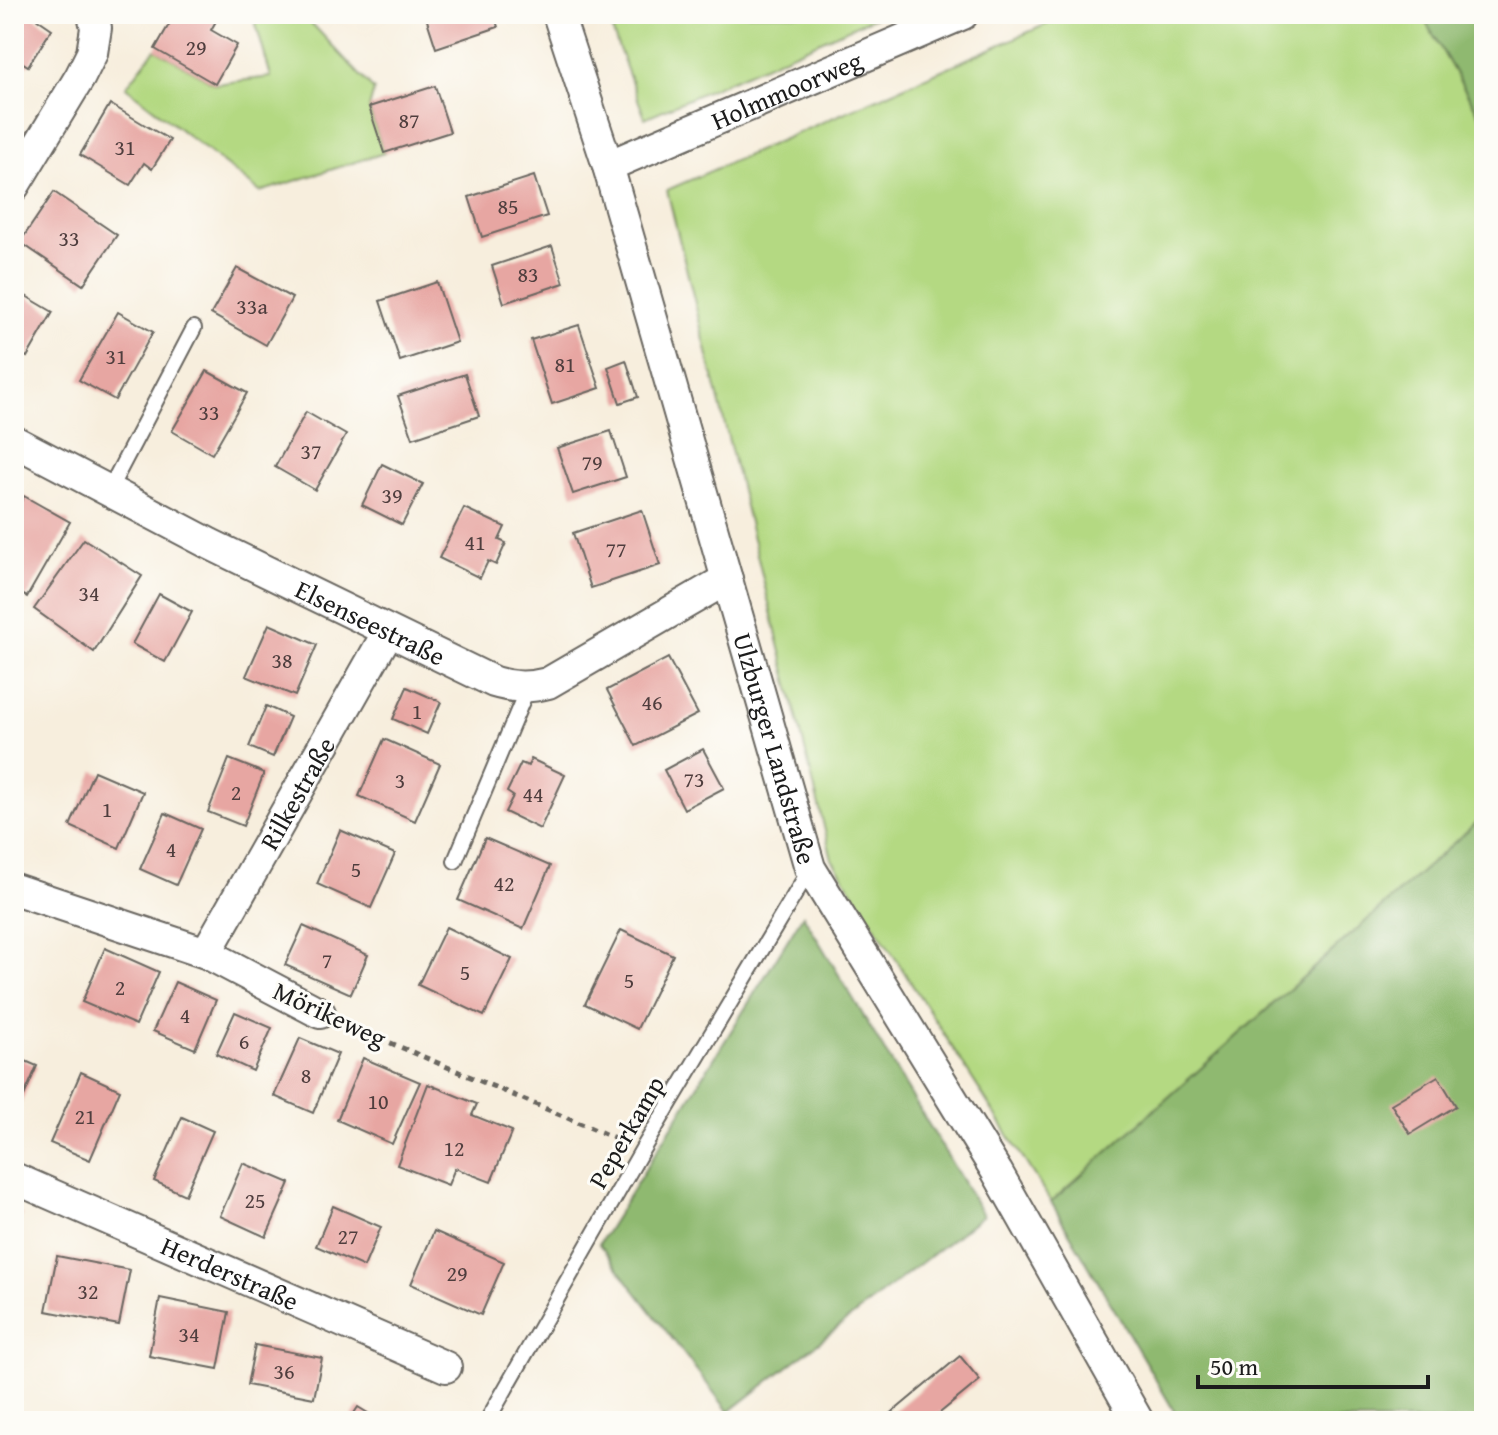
<svg xmlns="http://www.w3.org/2000/svg" width="1498" height="1435" font-family="'Gentium Book Plus',serif">
<style>
.green{fill:#b4d982;stroke:#687a4f;stroke-width:2}
.forest{fill:#8fb970;stroke:#566a46;stroke-width:2}
.building{fill:#e7a6a2}
.lines{fill:none;stroke-linecap:round;stroke-linejoin:round}
.lane-casing{stroke:#696660;stroke-width:18}
.street-casing{stroke:#696660;stroke-width:34}
.path{stroke:#696660;stroke-width:5;stroke-dasharray:6 6;stroke-linecap:butt}
.lane{stroke:#fff;stroke-width:14}
.street{stroke:#fff;stroke-width:30}
.labels{text-anchor:middle;dominant-baseline:central;stroke-width:6;stroke-linejoin:round;paint-order:stroke}
.number-label{font-size:22px;fill:#4f3e3e}
.street-label{font-size:26px;fill:#1c1c1c;stroke:#fdfcf7}
</style>
<rect width="100%" height="100%" fill="#fdfcf7"/>
<filter id="ink" filterUnits="userSpaceOnUse"><feTurbulence type="fractalNoise" baseFrequency=".0125" numOctaves="2"/><feDisplacementMap in="SourceGraphic" scale="16" xChannelSelector="R" yChannelSelector="G"/><feConvolveMatrix kernelMatrix="1 2 1 2 8 2 1 2 1" color-interpolation-filters="sRGB"/></filter>
<filter id="wash" filterUnits="userSpaceOnUse"><feTurbulence type="fractalNoise" baseFrequency=".006" numOctaves="4" result="noise"/><feDisplacementMap in="SourceGraphic" scale="32" xChannelSelector="R" yChannelSelector="G"/><feGaussianBlur stdDeviation="1.8" result="paint"/><feColorMatrix in="noise" values="0 0 0 0 0 0 0 0 0 0 0 0 0 0 0 0 0 1.4 0 .05"/><feComposite in="paint" operator="in"/></filter>
<g filter="url(#wash)">
<rect width="100%" height="100%" fill="#f7eedd"/>
<!-- green -->
<g class="green">
<polygon points="253,14 303,14 374,90 369,108 384,153 260,192 126,87 155,49 215,84 271,77"/>
<polygon points="606,14 882,14 645,118"/>
<polygon points="1070,14 1421,14 1484,123 1484,816 1051,1202 832,859 667,190"/>
</g>
<!-- forest -->
<g class="forest">
<polygon points="1421,14 1484,14 1484,123 1482,119"/>
<polygon points="1484,816 1484,1421 1180,1421 1051,1202"/>
<polygon points="803,915 983,1215 729,1412 599,1244"/>
</g>
<g id="blocks">
<!-- building -->
<g class="building">
<polygon points="14,14 30,14 52,29 28,66 14,57"/>
<polygon points="175,14 220,14 211,30 237,45 215,84 155,49"/>
<polygon points="425,14 494,14 498,27 436,48"/>
<polygon points="435,86 450,132 384,153 369,107"/>
<polygon points="110,104 170,140 152,169 144,163 130,185 80,155"/>
<polygon points="534,176 547,216 482,237 469,197"/>
<polygon points="54,192 117,235 83,285 20,242"/>
<polygon points="552,246 564,283 504,303 492,266"/>
<polygon points="237,268 292,298 266,345 211,314"/>
<polygon points="437,282 457,342 400,361 380,301"/>
<polygon points="14,289 53,312 27,357 14,349"/>
<polygon points="118,312 153,332 115,400 79,380"/>
<polygon points="579,325 600,388 552,404 531,340"/>
<polygon points="626,360 638,397 620,403 608,367"/>
<polygon points="207,371 247,393 212,454 172,431"/>
<polygon points="465,374 479,416 413,438 398,396"/>
<polygon points="306,412 346,435 315,490 275,467"/>
<polygon points="611,431 626,477 573,494 557,448"/>
<polygon points="382,464 423,484 402,525 362,505"/>
<polygon points="24,496 70,522 27,597 14,590 14,514"/>
<polygon points="464,508 505,527 499,540 506,543 496,565 488,561 480,578 439,558"/>
<polygon points="642,510 660,565 591,588 573,533"/>
<polygon points="84,539 142,576 94,652 34,609"/>
<polygon points="159,594 192,612 165,662 132,644"/>
<polygon points="269,624 317,645 295,696 246,676"/>
<polygon points="668,658 698,714 636,746 607,690"/>
<polygon points="407,687 441,702 427,734 393,719"/>
<polygon points="266,706 290,717 273,757 249,747"/>
<polygon points="384,739 440,764 415,821 359,796"/>
<polygon points="703,749 724,788 684,809 664,770"/>
<polygon points="229,759 264,773 243,826 208,812"/>
<polygon points="531,759 565,775 540,829 505,812 513,796 507,792 521,763 528,766"/>
<polygon points="94,771 143,792 119,848 70,826"/>
<polygon points="165,813 201,829 176,885 140,869"/>
<polygon points="340,830 395,854 371,908 317,884"/>
<polygon points="485,838 550,866 523,929 458,900"/>
<polygon points="303,926 368,955 351,994 285,965"/>
<polygon points="446,927 512,959 484,1016 418,985"/>
<polygon points="621,930 673,955 637,1029 585,1004"/>
<polygon points="105,948 159,972 136,1025 82,1002"/>
<polygon points="175,982 216,1000 195,1049 153,1031"/>
<polygon points="235,1012 272,1028 253,1071 216,1054"/>
<polygon points="300,1038 338,1054 313,1113 274,1096"/>
<polygon points="14,1056 37,1066 14,1119"/>
<polygon points="363,1058 420,1082 392,1144 337,1120"/>
<polygon points="81,1072 120,1090 90,1160 50,1143"/>
<polygon points="1438,1076 1456,1106 1410,1134 1391,1104"/>
<polygon points="428,1084 477,1104 472,1115 512,1131 491,1182 455,1168 448,1185 397,1165"/>
<polygon points="182,1117 213,1131 185,1195 154,1181"/>
<polygon points="243,1163 290,1183 266,1237 220,1216"/>
<polygon points="333,1206 381,1227 364,1267 316,1246"/>
<polygon points="14,1213 22,1214 15,1247 14,1247"/>
<polygon points="434,1231 504,1262 481,1315 411,1284"/>
<polygon points="57,1256 130,1270 119,1325 46,1311"/>
<polygon points="160,1298 229,1312 218,1369 149,1356"/>
<polygon points="255,1345 322,1358 314,1398 247,1385"/>
<polygon points="960,1356 980,1380 930,1421 882,1421"/>
<polygon points="358,1407 381,1421 349,1421"/>
</g>
</g>
</g>
<g filter="url(#ink)">
<use href="#blocks" fill-opacity="0" stroke="#696660" stroke-width="2"/>
<g class="lines">
<!-- lane casing -->
<g class="lane-casing">
<g id="lane">
<polyline points="108,492 194,328"/>
<polyline points="455,861 528,687"/>
<polyline points="487,1421 642,1150 810,869"/>
</g>
</g>
<!-- street casing -->
<g class="street-casing">
<g id="street">
<path id="s1" d="M558 14 608 166 810 868 997 1172 1138 1421"/>
<path id="s2" d="M608 166 963 14"/>
<polyline points="14,186 80,77 92,53 96,28 93,14"/>
<path id="s3" d="M14 441 210 544 494 682C513 688 529 688 548 683L727 579"/>
<polyline points="14,889 206,953 320,1013"/>
<path id="s4" d="M206 953 388 632"/>
<path id="s5" d="M14 1178 446 1367"/>
</g>
</g>
<!-- path -->
<polyline class="path" points="346,1024 624,1142"/>
<!-- lane -->
<use href="#lane" class="lane"/>
<!-- street -->
<use href="#street" class="street"/>
</g>
</g>
<g class="labels">
<!-- number labels -->
<g class="number-label">
<text x="196" y="47">29</text>
<text x="409" y="120">87</text>
<text x="125" y="147">31</text>
<text x="508" y="206">85</text>
<text x="69" y="238">33</text>
<text x="528" y="274">83</text>
<text x="252" y="306">33a</text>
<text x="116" y="356">31</text>
<text x="565" y="364">81</text>
<text x="209" y="412">33</text>
<text x="311" y="451">37</text>
<text x="592" y="462">79</text>
<text x="392" y="495">39</text>
<text x="475" y="542">41</text>
<text x="616" y="549">77</text>
<text x="89" y="593">34</text>
<text x="282" y="660">38</text>
<text x="652" y="702">46</text>
<text x="417" y="711">1</text>
<text x="694" y="779">73</text>
<text x="400" y="780">3</text>
<text x="236" y="792">2</text>
<text x="533" y="794">44</text>
<text x="107" y="809">1</text>
<text x="171" y="849">4</text>
<text x="356" y="869">5</text>
<text x="504" y="883">42</text>
<text x="327" y="960">7</text>
<text x="465" y="972">5</text>
<text x="629" y="980">5</text>
<text x="120" y="987">2</text>
<text x="185" y="1015">4</text>
<text x="244" y="1041">6</text>
<text x="306" y="1075">8</text>
<text x="378" y="1101">10</text>
<text x="85" y="1116">21</text>
<text x="454" y="1148">12</text>
<text x="255" y="1200">25</text>
<text x="348" y="1236">27</text>
<text x="457" y="1273">29</text>
<text x="88" y="1291">32</text>
<text x="189" y="1334">34</text>
<text x="284" y="1371">36</text>
</g>
<!-- street labels -->
<g class="street-label">
<text stroke="none"><textPath href="#s2" startOffset="194">Holmmoorweg</textPath></text>
<text stroke="none"><textPath href="#s3" startOffset="400">Elsenseestraße</textPath></text>
<text stroke="none"><textPath href="#s1" startOffset="766">Ulzburger Landstraße</textPath></text>
<text stroke="none"><textPath href="#s4" startOffset="184">Rilkestraße</textPath></text>
<text transform="translate(330 1014) rotate(25)">Mörikeweg</text>
<text transform="translate(626 1132) rotate(-60)">Peperkamp</text>
<text stroke="none"><textPath href="#s5" startOffset="236">Herderstraße</textPath></text>
</g>
</g>
<!-- margin -->
<rect width="1498" height="1435" fill="none" stroke="#fdfcf7" stroke-width="48"/>
<!-- scale -->
<path d="M1198 1375v12h230v-12" fill="none" stroke="#1c1c1c" stroke-width="4"/>
<text x="1210" y="1375" font-size="24" fill="#1c1c1c" stroke="#fdfcf7" stroke-width="6" paint-order="stroke">50 m</text>
</svg>
